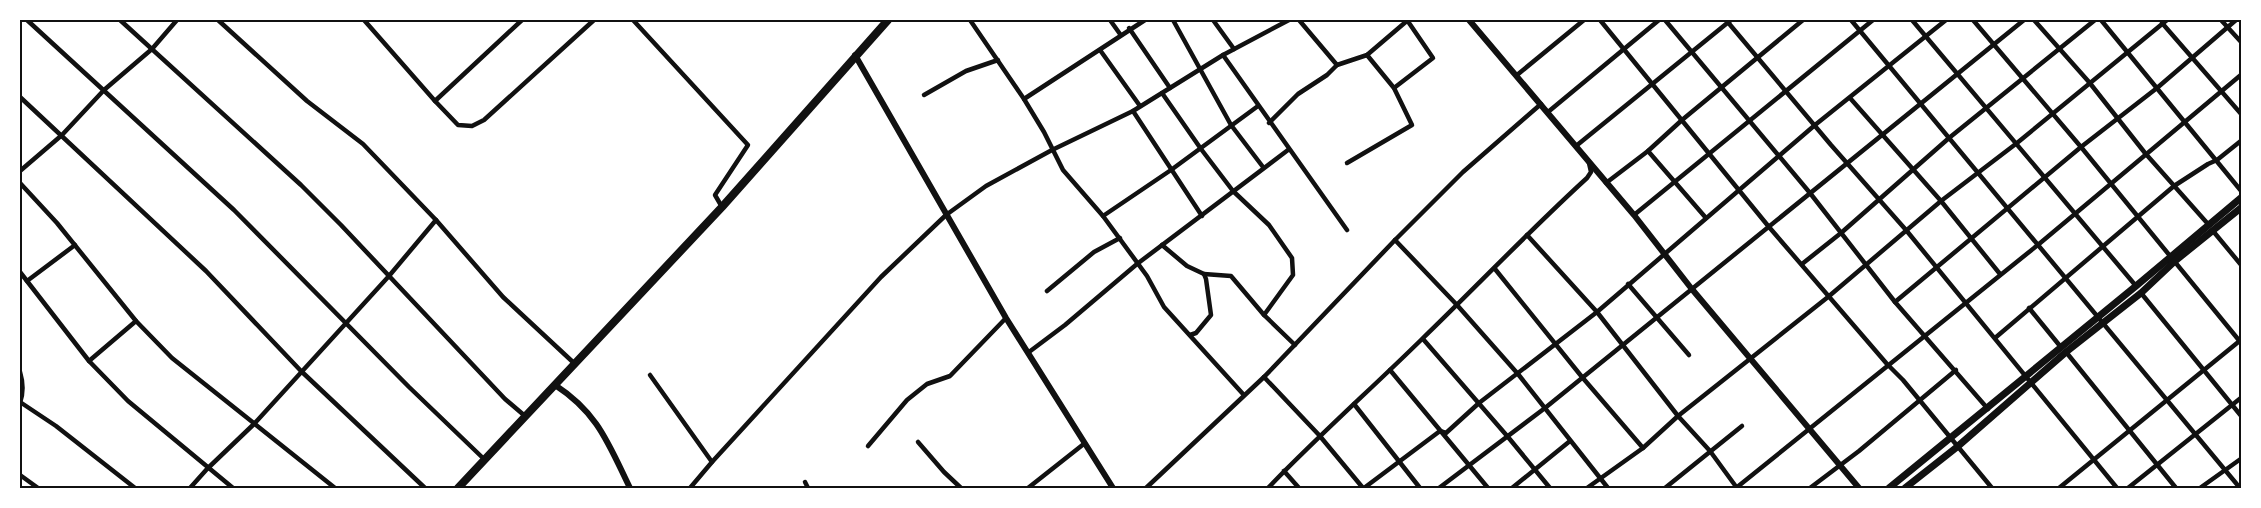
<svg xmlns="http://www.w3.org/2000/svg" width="2261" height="508" font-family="Signika,sans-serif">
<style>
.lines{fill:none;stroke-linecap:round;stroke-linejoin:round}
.minor{stroke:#111;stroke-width:4.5}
.tertiary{stroke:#111;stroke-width:6}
.secondary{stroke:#111;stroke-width:7}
.primary{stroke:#111;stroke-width:8}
.neatline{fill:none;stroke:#111;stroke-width:2}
</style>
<rect width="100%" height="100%" fill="#fff"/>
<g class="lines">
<!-- minor -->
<g class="minor">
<polyline points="27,20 234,210 409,387 485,460"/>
<polyline points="120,20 301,185 341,225 505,399 525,416"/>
<polyline points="218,20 307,101 363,144 436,220 503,297 575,364"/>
<polyline points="364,20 435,101 458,125 472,126 484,120 594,20"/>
<polyline points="633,20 748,145 715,195 722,207"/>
<polyline points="970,20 1024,99 1044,132 1063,170 1103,216 1147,276 1164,307 1243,394"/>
<polyline points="1110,20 1120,34"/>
<polyline points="1173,20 1231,125 1263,167"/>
<polyline points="1213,20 1234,49"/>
<polyline points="1299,20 1337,65"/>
<polyline points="1600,20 1769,227 1887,364 1903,380 1992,488"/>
<polyline points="1665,20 1810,193 1895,302 1988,409"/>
<polyline points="1726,20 1831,145 1906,230 2117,488"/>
<polyline points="1851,20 2240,488"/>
<polyline points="1912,20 2136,286"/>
<polyline points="1973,20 2081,147 2242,344"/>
<polyline points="2034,20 2089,82 2145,153 2208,224"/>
<polyline points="2101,20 2242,192"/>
<polyline points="2221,20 2242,43"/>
<polyline points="2162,23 2242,115"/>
<polyline points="1129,28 1170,88"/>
<polyline points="1100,50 1140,106"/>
<polyline points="1223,55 1347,230"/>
<polyline points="1517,75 1584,20"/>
<polyline points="1394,88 1433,58 1407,20"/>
<polyline points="1162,93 1201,149 1233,191 1269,225 1292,258 1293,275 1264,315"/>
<polyline points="924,95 966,71 998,60"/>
<polyline points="20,97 206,271 301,371 425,488"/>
<polyline points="1850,98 1941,201 2000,274"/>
<polyline points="1024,99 1145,20"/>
<polyline points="435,101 522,20"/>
<polyline points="1133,111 1202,216"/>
<polyline points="1548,112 1659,20"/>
<polyline points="1269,123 1298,94 1327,75 1337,65 1367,55 1408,20"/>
<polyline points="1576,146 1731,20"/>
<polyline points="1648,151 1706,218"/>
<polyline points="1347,163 1412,125 1394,88 1367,55"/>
<polyline points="20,171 62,135 104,90 152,49 177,20"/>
<polyline points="20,183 57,223 136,321 172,358 335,488"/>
<polyline points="1606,183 1648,151 1682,120 1803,20"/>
<polyline points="1634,215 1873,20"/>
<polyline points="1103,216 1171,170 1258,106"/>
<polyline points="2213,231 2242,266"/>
<polyline points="1527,235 1597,312 1678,416 1710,451 1737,488"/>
<polyline points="1395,240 1457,305 1518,374 1608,488"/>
<polyline points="1162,245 1187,266 1204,274 1206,279 1211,315 1196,333 1190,335"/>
<polyline points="1802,264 1841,233 1949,138 2095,20"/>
<polyline points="1495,269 1582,377 1643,448"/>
<polyline points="20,272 89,361 128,401 233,488"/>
<polyline points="1204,274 1231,276 1264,315 1295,345"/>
<polyline points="27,281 75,245"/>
<polyline points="1628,284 1689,355"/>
<polyline points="1047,291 1094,252 1120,238"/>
<polyline points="2141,293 2242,417"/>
<polyline points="1895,302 2081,147 2157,88 2236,20"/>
<polyline points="2029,308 2060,346"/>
<polyline points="1995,338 2174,186 2208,164 2217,160 2242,140"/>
<polyline points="1423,339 1508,437 1550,488"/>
<polyline points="1029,352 1065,325 1137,264 1288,150"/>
<polyline points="2066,352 2176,488"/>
<polyline points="89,361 136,321"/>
<polyline points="1390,370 1488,488"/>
<path d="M20 372C23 382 24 392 20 403"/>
<polyline points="650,375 712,462"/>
<polyline points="1264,377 1319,435 1363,488"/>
<polyline points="20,402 56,426 135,488"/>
<polyline points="1354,404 1420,488"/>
<polyline points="918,442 944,472 961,488"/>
<polyline points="868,446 907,400 927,384 950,376 1006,318"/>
<polyline points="1284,471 1299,488"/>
<polyline points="20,475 38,488"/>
<polyline points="805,482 808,488"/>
<polyline points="190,488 207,469 254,424 389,276 436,220"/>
<polyline points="690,488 712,462 881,277 946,215 986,186 1052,150 1133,111 1223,55 1289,20"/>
<polyline points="1028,488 1085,443"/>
<polyline points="1146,488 1264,377 1395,240 1463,172 1541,104"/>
<path d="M1268 488C1317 437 1370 390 1421 340 1477 286 1530 230 1587 178L1591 172 1589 163"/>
<polyline points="1364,488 1440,431 1446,433 1479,403 1597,312 1815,125 1946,20"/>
<polyline points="1439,488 1545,408 2024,20"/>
<polyline points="1512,488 1570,441"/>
<polyline points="1587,488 1643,448 1678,416 1828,297 1941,201 2017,143 2167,20"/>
<polyline points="1665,488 1742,426"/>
<polyline points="1736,488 2039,244 2242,74"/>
<polyline points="1810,488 1859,451 1956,370"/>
<polyline points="2059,488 2242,339"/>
<polyline points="2128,488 2242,397"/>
<polyline points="2200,488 2242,458"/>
</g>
<!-- tertiary -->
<g class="tertiary">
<polyline points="1469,20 1634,215 1691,288 1859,488"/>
<polyline points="855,55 1006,318 1113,488"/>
<path d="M555 385C598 413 608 443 630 488"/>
</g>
<!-- secondary -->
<g class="secondary">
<polyline points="1889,488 2136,286 2242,197"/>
<polyline points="1905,488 1957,447 2066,352 2141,293 2175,261 2242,207"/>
</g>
<!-- primary -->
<polyline class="primary" points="458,488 722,207 888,20"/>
</g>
<!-- border -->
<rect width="2261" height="508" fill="none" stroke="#ffffff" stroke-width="42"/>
<rect x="21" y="21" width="2219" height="466" class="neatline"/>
</svg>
